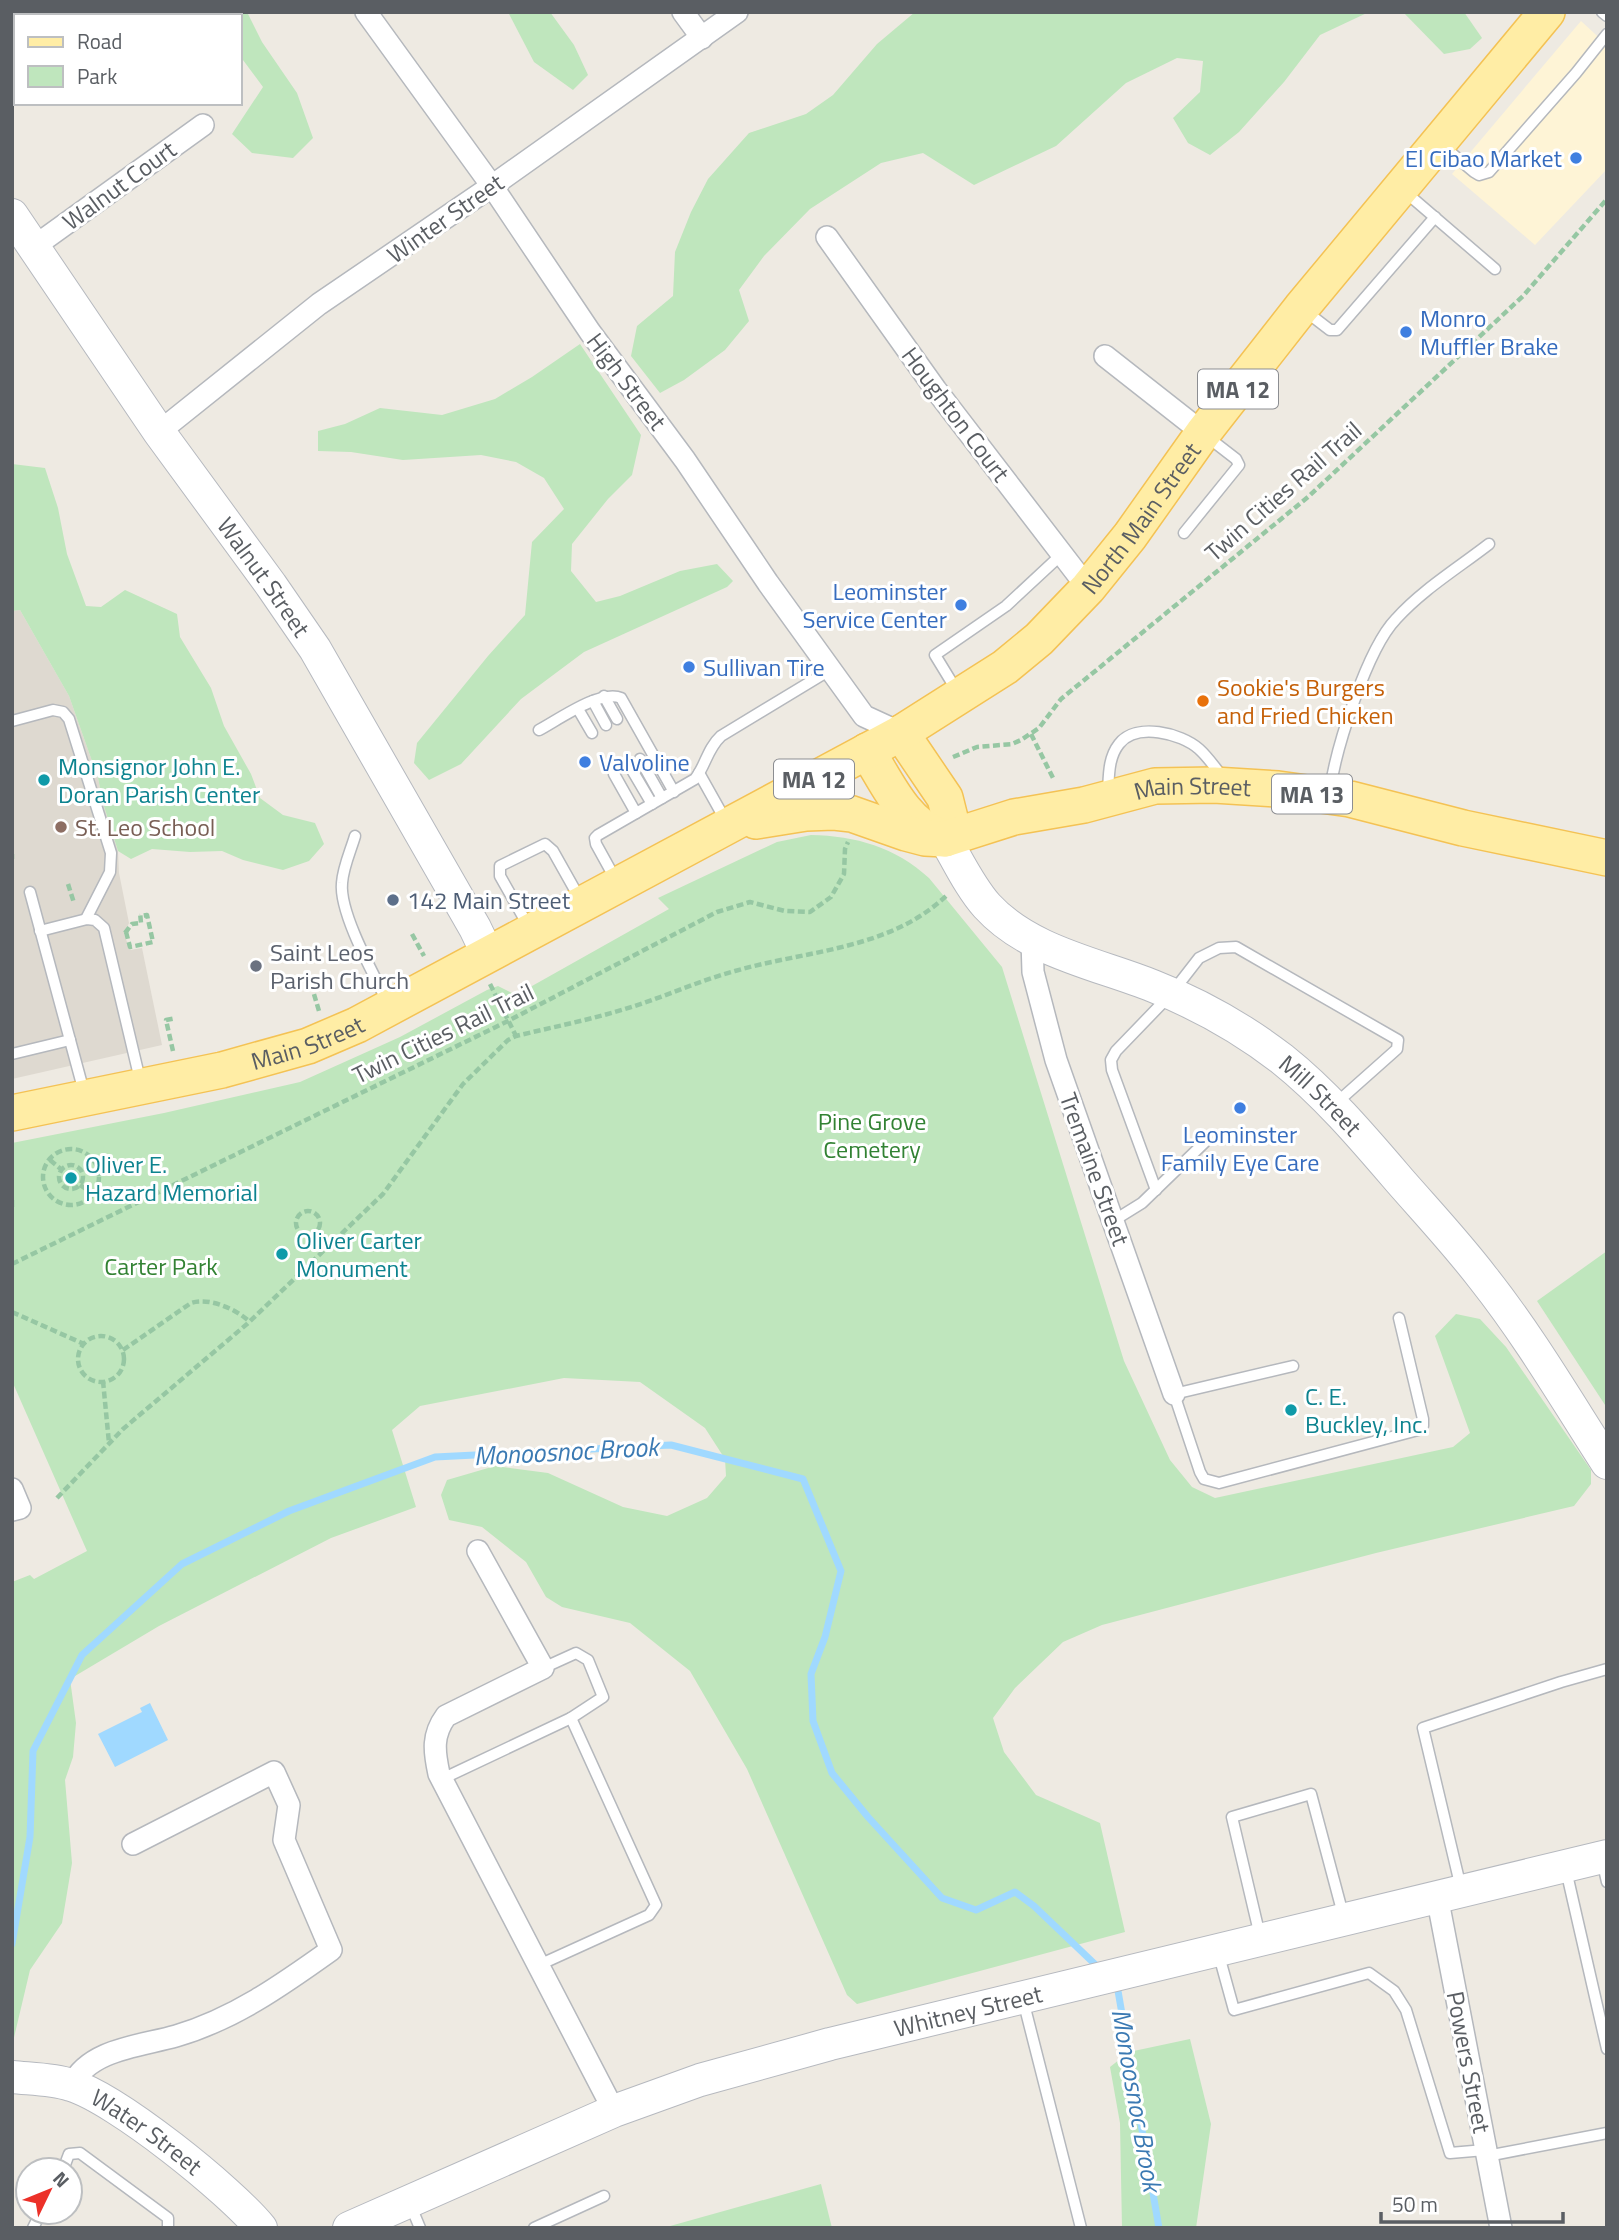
<svg xmlns="http://www.w3.org/2000/svg" width="1619" height="2240" font-family="'Titillium Web',sans-serif">
<style>
.commercial{fill:#fef4d6}
.education{fill:#ded9d0}
.green{fill:#bfe6bd}
.water{fill:#a0d9ff}
.lines{fill:none;stroke-linecap:round;stroke-linejoin:round}
.stream{stroke:#a0d9ff;stroke-width:7}
.lane-casing{stroke:#b5b8bd;stroke-width:13}
.street-casing{stroke:#b5b8bd;stroke-width:24}
.secondary-casing{stroke:#b6b9bf;stroke-width:34}
.primary-casing{stroke:#f4c254;stroke-width:38}
.path{stroke:#96c7a3;stroke-width:4.5;stroke-dasharray:7 3.5;stroke-linecap:butt}
.lane{stroke:#fff;stroke-width:10}
.street{stroke:#fff;stroke-width:21}
.secondary{stroke:#fff;stroke-width:32}
.primary{stroke:#ffeda5;stroke-width:35}
.shop-dot{fill:#3f7fe0;stroke:#fff;stroke-width:2.5}
.food-dot{fill:#e8710a;stroke:#fff;stroke-width:2.5}
.culture-dot{fill:#0f9aa8;stroke:#fff;stroke-width:2.5}
.education-dot{fill:#8d6e63;stroke:#fff;stroke-width:2.5}
.service-dot{fill:#5c6f8a;stroke:#fff;stroke-width:2.5}
.worship-dot{fill:#6b7280;stroke:#fff;stroke-width:2.5}
.labels{text-anchor:middle;dominant-baseline:central;stroke-width:6;stroke-linejoin:round;paint-order:stroke}
.shield{fill:#fff;stroke:#8c8e92;stroke-width:2}
.shield-label{font-size:23px;font-weight:bold;fill:#5a5e63}
.shop-label{font-size:24px;fill:#366cbe;stroke:#fff;text-anchor:start}
.street-label{font-size:24px;fill:#5a5e63;stroke:#fff}
.food-label{font-size:24px;fill:#c56008;stroke:#fff;text-anchor:start}
.culture-label{font-size:24px;fill:#0d838f;stroke:#fff;text-anchor:start}
.education-label{font-size:24px;fill:#785e54;stroke:#fff;text-anchor:start}
.service-label{font-size:24px;fill:#4e5e75;stroke:#fff;text-anchor:start}
.worship-label{font-size:24px;fill:#5b616d;stroke:#fff;text-anchor:start}
.park-label{font-size:24px;fill:#328233;stroke:#fff}
.water-label{font-size:26px;font-style:italic;fill:#3b7ab3;stroke:#fff}
</style>
<rect width="100%" height="100%" fill="#eeeae2"/>
<!-- commercial -->
<polygon class="commercial" points="1581,21 1607,45 1607,169 1535,245 1452,174"/>
<!-- education -->
<polygon class="education" points="20,610 69,696 98,778 103,803 118,851 119,873 129,923 124,934 130,950 142,948 162,1045 12,1079 12,611"/>
<!-- green -->
<g class="green">
<polygon points="85,12 247,12 262,42 297,93 313,138 293,158 252,153 232,134 263,87 240,56 240,16 87,16"/>
<polygon points="508,12 550,12 574,45 588,75 573,90 534,62"/>
<polygon points="915,12 1369,12 1320,35 1284,82 1239,132 1210,155 1188,143 1173,118 1200,92 1203,61 1177,58 1126,83 1056,146 974,185 923,153 881,163 810,209 764,256 739,290 749,321 725,350 684,380 660,393 631,356 637,326 673,296 675,252 691,212 708,179 749,133 806,114 833,95 877,44"/>
<polygon points="1403,12 1464,12 1482,38 1470,49 1444,54"/>
<polygon points="580,344 641,435 632,475 608,499 572,544 571,571 596,602 620,596 680,571 717,564 733,581 727,587 584,652 521,699 461,764 429,780 414,763 417,743 488,656 525,615 532,542 564,509 544,478 516,462 481,455 403,460 351,452 318,451 318,431 345,424 380,408 442,415 495,399 532,377"/>
<polygon points="12,464 45,468 58,508 67,554 86,606 101,607 125,590 177,614 180,637 211,688 224,726 251,774 260,798 283,815 315,823 324,844 309,861 283,870 243,860 222,851 190,852 152,849 131,859 118,851 103,803 98,778 69,696 20,610 12,611"/>
<path d="M811 835C856 836 895 847 929 878L1002 967 1124 1361 1170 1460 1192 1487 1215 1498 1453 1447 1470 1433 1435 1336 1456 1314 1480 1319 1506 1347 1591 1470V1484L1574 1506 1376 1553 1102 1625 1063 1642 1015 1688 993 1718 1004 1752 1036 1795 1100 1823 1125 1932 857 2004 847 1995 747 1769 690 1671 630 1623 562 1607 546 1597 526 1562 482 1527 449 1520 441 1495 447 1480 495 1466 548 1473 623 1507 667 1516 707 1498 726 1476 725 1459 705 1428 640 1382 564 1378 420 1406 392 1430 416 1507 331 1538 159 1626 70 1679 76 1723 73 1757 65 1780 72 1863 62 1923 30 1970 12 2046V1582L30 1575 34 1579 87 1551 12 1381V1143L164 1113 300 1082 400 1037 487 990 498 986 516 995 669 909 658 898 777 842Z"/>
<polygon points="1607,1251 1607,1408 1537,1301"/>
<polygon points="1190,2039 1211,2124 1196,2228 1122,2228 1120,2123 1110,2067 1129,2052"/>
<polygon points="821,2184 832,2228 663,2228"/>
</g>
<!-- water -->
<polygon class="water" points="150,1703 168,1740 115,1767 98,1734 142,1712 140,1708"/>
<g class="lines">
<!-- stream -->
<g class="stream">
<polyline points="12,1944 30,1837 33,1751 82,1655 182,1564 289,1511 435,1457 671,1445 803,1479 841,1571 825,1637 811,1674 813,1721 832,1773 868,1817 942,1898 976,1910 1015,1892 1034,1906 1101,1970"/>
<polyline points="1115,1983 1117,1985 1159,2228"/>
</g>
<!-- lane casing -->
<g class="lane-casing">
<g id="lane">
<polyline points="1602,12 1607,16"/>
<polyline points="1443,146 1474,172 1479,175 1489,172 1576,73 1607,34"/>
<polyline points="1403,190 1495,269"/>
<polyline points="1304,310 1330,330 1337,330 1435,217"/>
<polyline points="1184,533 1239,465 1236,459 1205,435"/>
<polyline points="957,691 935,655 1006,606 1062,554"/>
<polyline points="604,696 617,719"/>
<polyline points="593,701 606,725"/>
<polyline points="578,709 592,733"/>
<polyline points="12,721 53,710 63,712 69,719 111,853 110,872 86,919"/>
<path d="M539 730C558 720 601 689 621 698L674 792"/>
<polyline points="640,759 662,798"/>
<polyline points="629,765 652,804"/>
<polyline points="699,773 727,823"/>
<polyline points="614,774 636,813"/>
<path d="M1330 790C1336 748 1367 649 1396 619 1422 590 1458 568 1489 544"/>
<path d="M1108 792C1109 776 1108 758 1119 744 1136 722 1181 733 1199 749 1209 758 1216 769 1224 779"/>
<path d="M355 836C351 850 343 867 342 883 339 913 374 975 388 1003"/>
<path d="M617 882 596 844 595 838 598 835 695 779C706 765 707 749 721 736L830 670"/>
<polyline points="30,892 84,1092"/>
<polyline points="530,929 500,876 500,866 545,844 553,851 580,899"/>
<polyline points="40,931 87,919 95,920 104,928 141,1084"/>
<polyline points="12,1054 70,1040"/>
<polyline points="1156,1190 1112,1070 1111,1060 1116,1051 1171,994 1199,958 1219,948 1236,947 1398,1040 1397,1049 1334,1105"/>
<polyline points="1113,1221 1142,1203 1205,1142"/>
<polyline points="1293,1366 1174,1394 1200,1472 1204,1479 1219,1483 1418,1430 1423,1426 1423,1419 1399,1318"/>
<polyline points="543,1668 576,1653 588,1660 603,1697 571,1718"/>
<polyline points="442,1779 571,1718 656,1905 649,1915 539,1965"/>
<polyline points="1602,1860 1607,1882"/>
<polyline points="1566,1870 1607,2049"/>
<polyline points="1461,1888 1423,1728 1561,1682 1607,1669"/>
<polyline points="1260,1936 1232,1817 1311,1794 1344,1918"/>
<polyline points="1218,1952 1234,2010 1369,1973 1394,1991 1406,2010 1450,2153 1485,2150"/>
<polyline points="1023,2000 1081,2228"/>
<polyline points="1487,2156 1607,2133"/>
<polyline points="63,2170 69,2154 80,2153 168,2218 168,2228"/>
<polyline points="410,2204 420,2228"/>
<polyline points="33,2228 41,2212"/>
<polyline points="534,2228 604,2196"/>
</g>
</g>
<!-- street casing -->
<g class="street-casing">
<g id="street">
<polyline points="366,12 492,186 590,332 685,460 768,583 864,716 901,733"/>
<polyline points="683,12 702,38"/>
<polyline points="827,237 936,390 1088,588"/>
<polyline points="35,246 203,125"/>
<polyline points="1105,356 1203,433"/>
<polyline points="159,432 319,304 492,186 737,12"/>
<polyline points="1032,940 1033,972 1056,1060 1174,1394"/>
<polyline points="12,1489 20,1508 12,1510"/>
<path d="M478 1551 543 1668 446 1716C432 1735 434 1751 439 1774L614 2111"/>
<polyline points="1437,1896 1501,2228"/>
<path d="M72 2085C89 2049 141 2046 176 2036 234 2019 282 1985 331 1950L284 1840 289 1805 274 1772 133 1844"/>
</g>
</g>
<!-- secondary casing -->
<g class="secondary-casing">
<g id="secondary">
<path id="s1" d="M12 215 159 432 271 585 315 649 475 928 488 955"/>
<path id="s2" d="M945 839C958 861 970 887 987 906 1029 952 1098 964 1153 986 1199 1004 1243 1029 1282 1059 1326 1094 1364 1139 1400 1181 1428 1213 1457 1244 1483 1278 1529 1336 1567 1401 1607 1463"/>
<path id="s3" d="M12 2077C31 2079 53 2079 71 2085 117 2099 230 2190 261 2228"/>
<path id="s4" d="M349 2228 614 2111 700 2080 830 2044 1607 1856"/>
</g>
</g>
<!-- primary casing -->
<g class="primary-casing">
<g id="primary">
<polyline points="901,733 945,798 950,818 945,839"/>
<path d="M867 751C887 782 903 822 939 836"/>
<path id="s5" d="M756 821 806 813 834 812 852 814 906 833 925 838 945 839 1014 817 1084 805 1155 786 1214 785 1278 789 1350 799 1463 828 1607 858"/>
<path id="s6" d="M12 1113 222 1070 308 1046 357 1025 901 733 1005 667 1039 639 1088 588 1130 536 1203 433 1301 308 1547 12"/>
</g>
</g>
<!-- path -->
<g class="path">
<polyline points="1031,734 1054,780"/>
<polyline points="953,757 977,747 1012,744 1021,740 1039,728 1061,699 1308,497 1523,296 1607,199"/>
<polyline points="12,854 12,859"/>
<polyline points="68,884 74,903"/>
<polyline points="126,932 130,947 153,942 147,915 140,916"/>
<polyline points="125,933 132,924 141,923 140,912"/>
<polyline points="412,934 424,956"/>
<polyline points="311,984 319,1011"/>
<polyline points="490,984 516,1036"/>
<polyline points="173,1051 166,1020 176,1018"/>
<circle cx="71" cy="1177" r="28"/>
<polyline points="50,1160 62,1170"/>
<circle cx="71" cy="1177" r="12"/>
<polyline points="80,1185 93,1194"/>
<polyline points="12,1200 12,1209"/>
<circle cx="308" cy="1223" r="12"/>
<polyline points="317,1232 329,1245"/>
<polyline points="12,1264 508,1021 717,912 750,902 785,911 810,912 831,897 844,874 845,849 848,842"/>
<polyline points="12,1312 84,1344"/>
<circle cx="101" cy="1359" r="23"/>
<path d="M123 1350 191 1303C209 1297 236 1309 250 1322"/>
<polyline points="103,1381 109,1443"/>
<path d="M57 1498 123 1429 247 1324 383 1194 463 1084 508 1040 516 1036C553 1027 589 1020 625 1009 662 998 698 981 735 971 808 950 890 950 947 895"/>
</g>
<!-- lane -->
<use href="#lane" class="lane"/>
<!-- street -->
<use href="#street" class="street"/>
<!-- secondary -->
<use href="#secondary" class="secondary"/>
<!-- primary -->
<use href="#primary" class="primary"/>
</g>
<!-- markers -->
<g class="shop-dot">
<circle cx="1576" cy="158" r="7"/>
<circle cx="1406" cy="332" r="7"/>
<circle cx="961" cy="605" r="7"/>
<circle cx="689" cy="667" r="7"/>
<circle cx="585" cy="762" r="7"/>
<circle cx="1240" cy="1108" r="7"/>
</g>
<circle class="food-dot" cx="1203" cy="701" r="7"/>
<g class="culture-dot">
<circle cx="44" cy="780" r="7"/>
<circle cx="71" cy="1178" r="7"/>
<circle cx="282" cy="1254" r="7"/>
<circle cx="1291" cy="1410" r="7"/>
</g>
<circle class="education-dot" cx="61" cy="827" r="7"/>
<circle class="service-dot" cx="393" cy="900" r="7"/>
<circle class="worship-dot" cx="256" cy="966" r="7"/>
<g class="labels">
<!-- shield labels -->
<g class="shield">
<rect x="1198" y="369.5" width="80" height="39" rx="5"/>
<rect x="774" y="759.5" width="80" height="39" rx="5"/>
<rect x="1272" y="774.5" width="80" height="39" rx="5"/>
</g>
<g class="shield-label">
<text x="1238" y="389">MA 12</text>
<text x="814" y="779">MA 12</text>
<text x="1312" y="794">MA 13</text>
</g>
<!-- shop labels -->
<g class="shop-label">
<text x="1562" y="158" text-anchor="end">El Cibao Market</text>
<text x="1420" y="318">Monro<tspan x="1420" dy="28">Muffler Brake</tspan></text>
<text x="947" y="591" text-anchor="end">Leominster<tspan x="947" dy="28">Service Center</tspan></text>
<text x="703" y="667">Sullivan Tire</text>
<text x="599" y="762">Valvoline</text>
<text x="1240" y="1134" text-anchor="middle">Leominster<tspan x="1240" dy="28">Family Eye Care</tspan></text>
</g>
<!-- street labels -->
<g class="street-label">
<text transform="translate(119 185) rotate(-36)">Walnut Court</text>
<text transform="translate(445 218) rotate(-35)">Winter Street</text>
<text transform="translate(627 381) rotate(53)">High Street</text>
<text transform="translate(956 414) rotate(53)">Houghton Court</text>
<text transform="translate(1283 491) rotate(-41)">Twin Cities Rail Trail</text>
<text stroke="none"><textPath href="#s6" startOffset="1300">North Main Street</textPath></text>
<text stroke="none"><textPath href="#s1" startOffset="441">Walnut Street</textPath></text>
<text stroke="none"><textPath href="#s5" startOffset="448">Main Street</textPath></text>
<text transform="translate(443 1033) rotate(-26)">Twin Cities Rail Trail</text>
<text stroke="none"><textPath href="#s6" startOffset="304">Main Street</textPath></text>
<text stroke="none"><textPath href="#s2" startOffset="467">Mill Street</textPath></text>
<text transform="translate(1095 1169) rotate(70)">Tremaine Street</text>
<text stroke="none"><textPath href="#s4" startOffset="658">Whitney Street</textPath></text>
<text transform="translate(1469 2062) rotate(79)">Powers Street</text>
<text stroke="none"><textPath href="#s3" startOffset="149">Water Street</textPath></text>
</g>
<!-- food labels -->
<g class="food-label">
<text x="1217" y="687">Sookie's Burgers<tspan x="1217" dy="28">and Fried Chicken</tspan></text>
</g>
<!-- culture labels -->
<g class="culture-label">
<text x="58" y="766">Monsignor John E.<tspan x="58" dy="28">Doran Parish Center</tspan></text>
<text x="85" y="1164">Oliver E.<tspan x="85" dy="28">Hazard Memorial</tspan></text>
<text x="296" y="1240">Oliver Carter<tspan x="296" dy="28">Monument</tspan></text>
<text x="1305" y="1396">C. E.<tspan x="1305" dy="28">Buckley, Inc.</tspan></text>
</g>
<!-- education labels -->
<g class="education-label">
<text x="75" y="827">St. Leo School</text>
</g>
<!-- service labels -->
<g class="service-label">
<text x="407" y="900">142 Main Street</text>
</g>
<!-- worship labels -->
<g class="worship-label">
<text x="270" y="952">Saint Leos<tspan x="270" dy="28">Parish Church</tspan></text>
</g>
<!-- park labels -->
<g class="park-label">
<text x="872" y="1121">Pine Grove<tspan x="872" dy="28">Cemetery</tspan></text>
<text x="161" y="1266">Carter Park</text>
</g>
<!-- water labels -->
<g class="water-label">
<text transform="translate(566 1451) rotate(-3)">Monoosnoc Brook</text>
<text transform="translate(1137 2100) rotate(80)">Monoosnoc Brook</text>
</g>
</g>
<!-- border -->
<rect width="1619" height="2240" fill="none" stroke="#5a5e63" stroke-width="28"/>
<!-- legend -->
<rect x="14" y="14" width="228" height="91" fill="#ffffff" stroke="#bdbfc1" stroke-width="2"/>
<rect x="28" y="37" width="35" height="10" fill="#ffeda5" stroke="#bdbfc1" stroke-width="2"/>
<text x="77" y="49" font-size="21" fill="#5a5e63">Road</text>
<rect x="28" y="66" width="35" height="21" fill="#bfe6bd" stroke="#bdbfc1" stroke-width="2"/>
<text x="77" y="84" font-size="21" fill="#5a5e63">Park</text>
<!-- north arrow -->
<g transform="translate(49 2191) rotate(47)"><circle r="33" fill="#ffffff" stroke="#bdbfc1" stroke-width="2"/>
<path d="M0-5L12 26L0 18L-12 26Z" fill="#ec3129"/>
<text y="-10" font-size="19" font-weight="bold" text-anchor="middle" fill="#5a5e63">N</text>
</g>
<!-- scale -->
<path d="M1381 2212v10h182v-10" fill="none" stroke="#5a5e63" stroke-width="3.5"/>
<text x="1392" y="2212" font-size="21" fill="#5a5e63" stroke="#ffffff" stroke-width="5" paint-order="stroke">50 m</text>
</svg>
